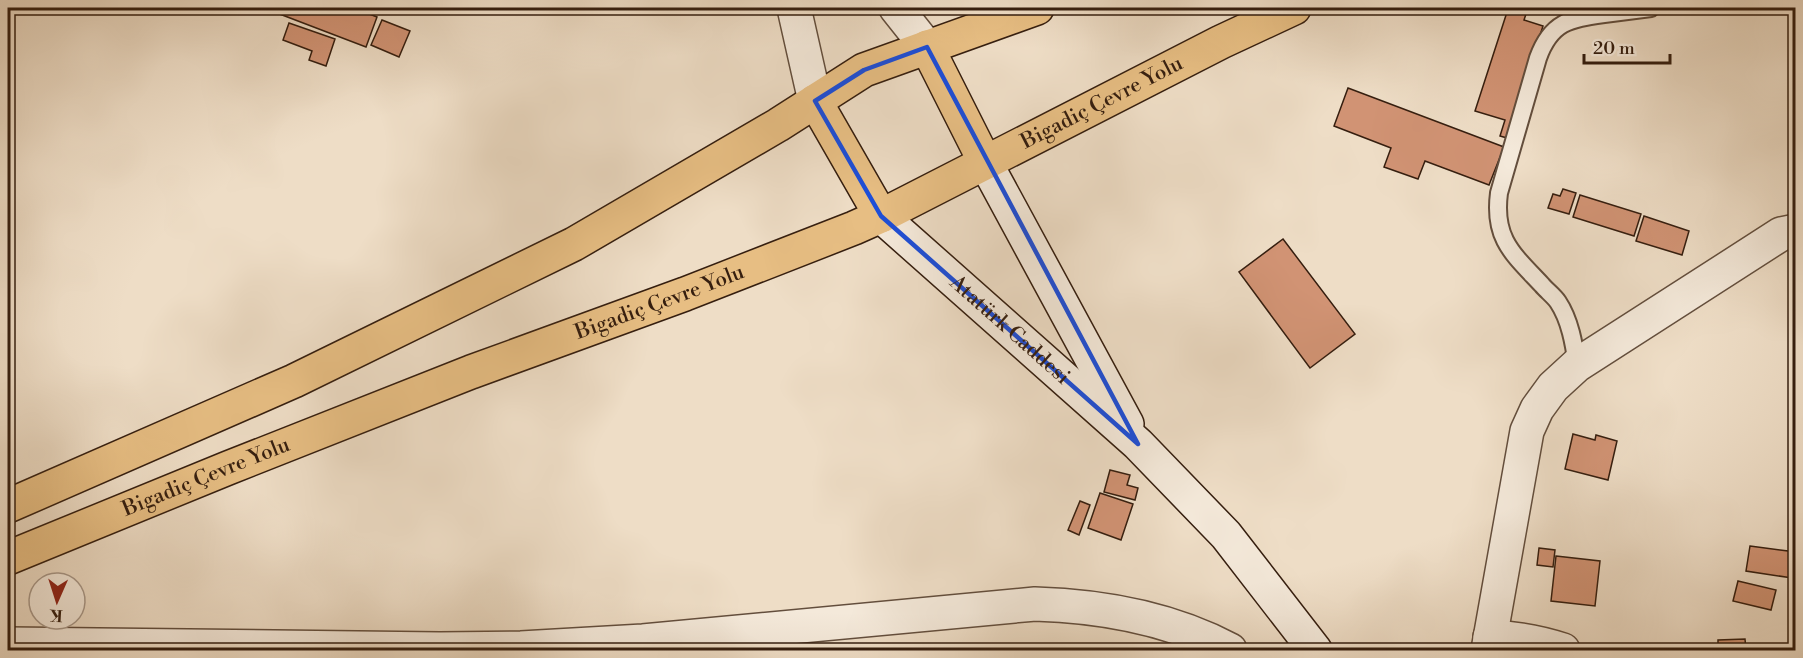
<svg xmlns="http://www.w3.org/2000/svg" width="1803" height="658" font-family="'Libre Bodoni',serif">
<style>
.building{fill:#d19374;stroke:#351e0f;stroke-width:1.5}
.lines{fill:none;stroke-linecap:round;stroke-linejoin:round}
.service-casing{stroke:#634e3d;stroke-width:20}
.minor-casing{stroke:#634e3d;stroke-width:36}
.secondary-casing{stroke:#351e0f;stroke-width:36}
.trunk-casing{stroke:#351e0f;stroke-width:36}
.service{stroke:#f4e9da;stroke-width:16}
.minor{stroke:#f4e9da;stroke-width:33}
.secondary{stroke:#f4e9da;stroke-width:33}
.trunk{stroke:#e7be83;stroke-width:33}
.marked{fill:none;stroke:#1d4ed8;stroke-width:4.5;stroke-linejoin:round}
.labels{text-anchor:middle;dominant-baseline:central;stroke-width:4.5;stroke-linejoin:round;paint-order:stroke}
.street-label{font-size:21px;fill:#351e0f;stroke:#f4e9da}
</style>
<rect width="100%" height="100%" fill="#eeddc6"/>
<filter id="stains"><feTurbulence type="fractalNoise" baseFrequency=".00333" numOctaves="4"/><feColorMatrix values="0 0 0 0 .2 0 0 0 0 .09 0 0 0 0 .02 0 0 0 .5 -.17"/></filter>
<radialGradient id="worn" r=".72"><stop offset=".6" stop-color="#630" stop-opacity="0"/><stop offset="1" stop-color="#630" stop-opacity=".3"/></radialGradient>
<!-- building -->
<g class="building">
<polygon points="279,8 354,8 377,17 366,47 277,13"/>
<polygon points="1508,9 1526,14 1524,20 1543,26 1507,138 1500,136 1505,120 1475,111"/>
<polygon points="382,20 410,31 399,57 371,45"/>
<polygon points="289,23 335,39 326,66 309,60 312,51 283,40"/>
<polygon points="1348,88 1504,147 1489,185 1425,161 1418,179 1384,167 1391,148 1334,126"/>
<polygon points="1563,189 1576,193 1569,214 1548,208 1553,194 1560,196"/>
<polygon points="1580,195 1641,214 1634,236 1573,217"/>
<polygon points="1644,216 1689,231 1682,255 1636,241"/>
<polygon points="1283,239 1355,334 1310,368 1239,272"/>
<polygon points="1573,434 1595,440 1596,435 1617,441 1608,480 1565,469"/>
<polygon points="1110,470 1130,475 1127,485 1138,488 1135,500 1104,492"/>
<polygon points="1100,493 1133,504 1121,540 1088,528"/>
<polygon points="1080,501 1090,505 1079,535 1068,530"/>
<polygon points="1750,546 1796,552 1792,578 1746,571"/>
<polygon points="1539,548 1555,550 1553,567 1537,565"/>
<polygon points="1556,556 1600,561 1595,606 1551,601"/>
<polygon points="1738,581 1776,590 1771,610 1733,601"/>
<polygon points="1745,639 1746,650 1718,650 1718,640"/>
</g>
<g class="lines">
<!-- service casing -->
<g class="service-casing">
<path id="service" d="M1577 365C1574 344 1570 320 1558 302 1554 296 1547 291 1542 285 1513 254 1493 239 1499 193L1538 58C1551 22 1569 19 1604 14 1619 12 1635 10 1651 8"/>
</g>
<!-- minor casing -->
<g class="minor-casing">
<g id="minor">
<polyline points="794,8 815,101"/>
<polyline points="896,8 927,47"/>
<path d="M1490 637C1515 638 1539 642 1563 650"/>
<path d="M8 644 440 649 521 648 643 641 1035 604C1103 606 1170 618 1230 650"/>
<polyline points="1488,650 1527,431 1537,409 1553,387 1577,365 1781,234 1796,231"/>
</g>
</g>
<!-- secondary casing -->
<g class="secondary-casing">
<g id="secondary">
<polyline points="985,162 1127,424"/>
<path id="s1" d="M881 216 1138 444 1226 535 1315 650"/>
</g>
</g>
<!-- trunk casing -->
<g class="trunk-casing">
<g id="trunk">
<polyline points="927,47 985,162"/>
<polyline points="815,101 881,216"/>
<polyline points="8,506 294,381 574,244 778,125 864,70 1037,8"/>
<path id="s2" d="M8 558 228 468 471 372 685 294 854 228 881 216 1221 42 1294 8"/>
</g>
</g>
<!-- service -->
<use href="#service" class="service"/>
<!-- minor -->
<use href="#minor" class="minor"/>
<!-- secondary -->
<use href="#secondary" class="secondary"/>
<!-- trunk -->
<use href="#trunk" class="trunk"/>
</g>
<!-- marked area -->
<path class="marked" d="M927 47 1138 444 881 216 815 101 864 70Z"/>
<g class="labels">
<!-- street labels -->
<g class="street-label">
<text stroke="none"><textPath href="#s2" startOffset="1186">Bigadiç Çevre Yolu</textPath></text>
<text stroke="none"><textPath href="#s2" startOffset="700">Bigadiç Çevre Yolu</textPath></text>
<text stroke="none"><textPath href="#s1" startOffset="172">Atatürk Caddesi</textPath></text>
<text stroke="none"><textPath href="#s2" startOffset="214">Bigadiç Çevre Yolu</textPath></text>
</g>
</g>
<!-- margin -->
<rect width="1803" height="658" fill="none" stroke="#eeddc6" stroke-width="30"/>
<rect x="9" y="9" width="1785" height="640" fill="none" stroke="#351e0f" stroke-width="3"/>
<rect x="15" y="15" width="1773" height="628" fill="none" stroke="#351e0f" stroke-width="1.5"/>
<!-- north arrow -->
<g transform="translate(57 601) rotate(183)"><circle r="28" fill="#f4e9da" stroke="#a89889" stroke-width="1.5"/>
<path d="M0-4.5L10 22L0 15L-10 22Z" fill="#8f2418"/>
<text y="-9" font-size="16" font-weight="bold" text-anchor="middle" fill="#351e0f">K</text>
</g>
<!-- scale -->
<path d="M1584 54v9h86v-9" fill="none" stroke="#351e0f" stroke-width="3"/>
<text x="1593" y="54" font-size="18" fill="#351e0f" stroke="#f4e9da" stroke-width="4.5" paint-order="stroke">20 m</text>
<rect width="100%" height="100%" filter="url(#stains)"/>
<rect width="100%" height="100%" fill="url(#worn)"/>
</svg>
